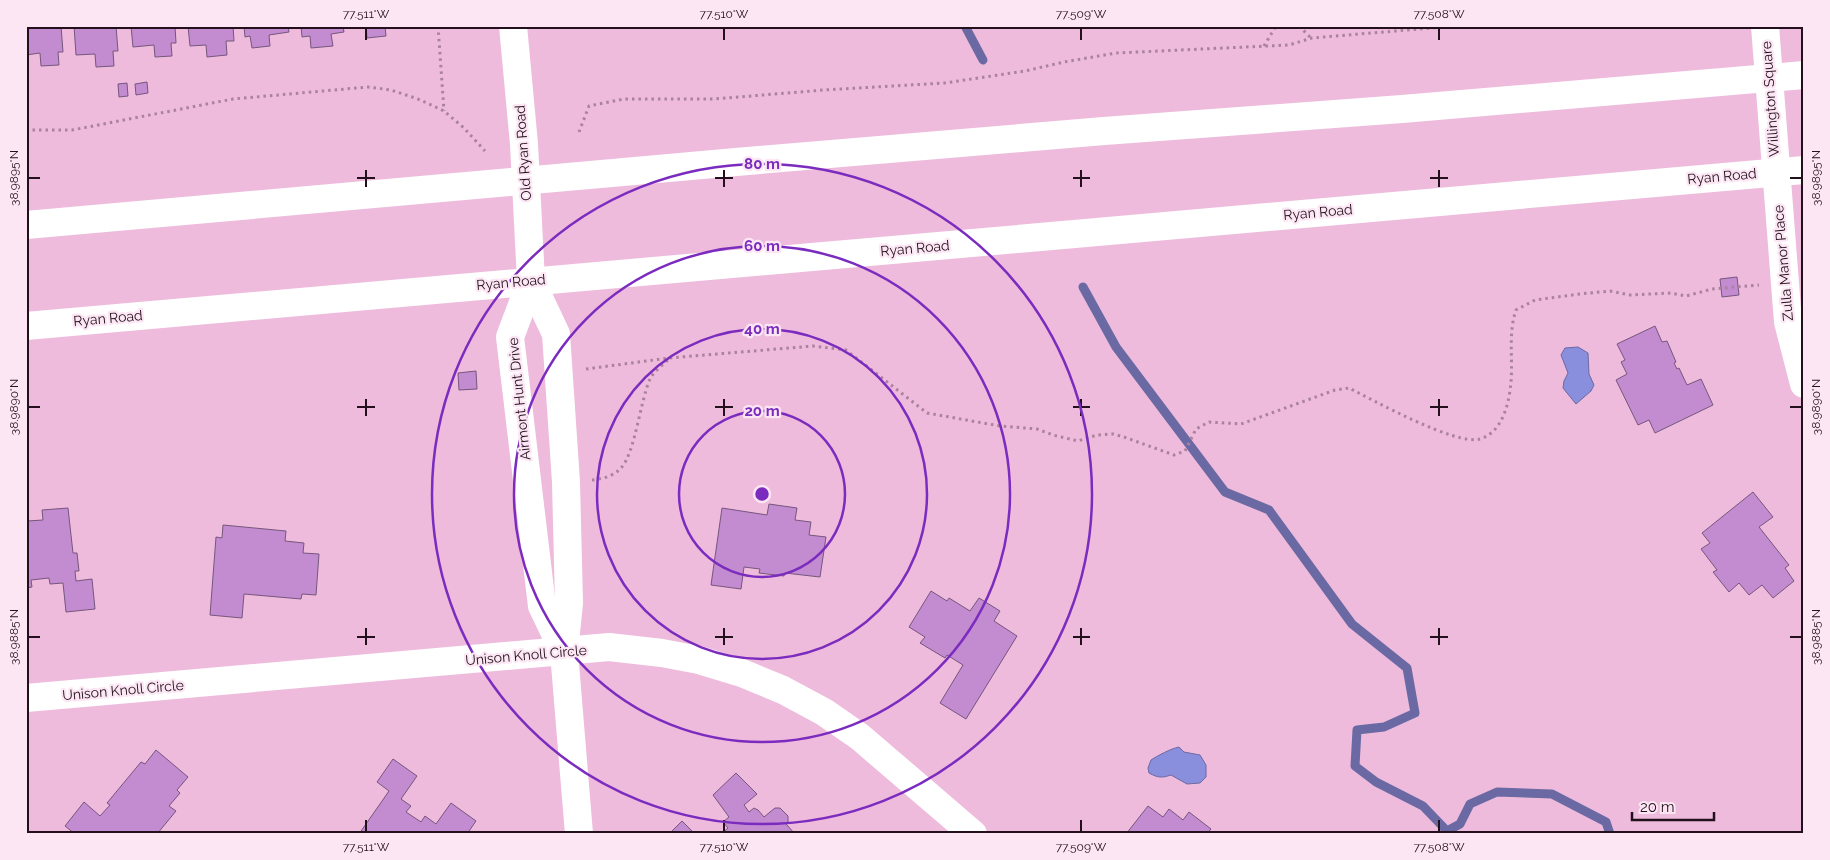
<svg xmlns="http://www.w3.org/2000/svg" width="1830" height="860" font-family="Raleway,sans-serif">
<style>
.water{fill:#8a8fdd;stroke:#6b69a3}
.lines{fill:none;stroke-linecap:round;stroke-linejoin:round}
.stream{stroke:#6b69a3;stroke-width:9}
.building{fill:#c38bd0;stroke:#76567d}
.path{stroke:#aa829c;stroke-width:3;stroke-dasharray:2.5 4;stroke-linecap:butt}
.minor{stroke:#fff;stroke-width:28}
.tertiary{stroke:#fff;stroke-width:28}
.secondary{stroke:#fff;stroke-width:28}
.ticks{fill:none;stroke:#22101c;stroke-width:2}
.ring{fill:none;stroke:#7b2cbf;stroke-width:2.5}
.labels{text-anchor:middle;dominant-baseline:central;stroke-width:4.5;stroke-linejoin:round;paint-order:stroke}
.street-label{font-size:14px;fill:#22101c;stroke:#fce6f4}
.centre{fill:#7b2cbf;stroke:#fce6f4;stroke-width:2.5}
.ring-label{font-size:15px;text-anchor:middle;font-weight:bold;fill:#7b2cbf;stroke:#fce6f4;stroke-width:4.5;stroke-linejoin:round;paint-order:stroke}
.neatline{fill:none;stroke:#22101c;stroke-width:2}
.ticks-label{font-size:12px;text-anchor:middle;fill:#22101c}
</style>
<rect width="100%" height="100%" fill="#eebbdc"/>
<!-- water -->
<g class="water">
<polygon points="1578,347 1588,353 1589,374 1594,385 1591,391 1576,404 1563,388 1564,381 1568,373 1561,355 1565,348"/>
<path d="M1179 747 1184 752 1200 755 1206 765V777L1200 783 1187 784 1171 775C1162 778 1158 778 1149 773L1148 768 1151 760C1159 755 1170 749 1179 747Z"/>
</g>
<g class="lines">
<!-- stream -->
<g class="stream">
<polyline points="965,26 983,60"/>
<polyline points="1083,287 1116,347 1225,492 1269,510 1352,624 1407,668 1415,713 1384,727 1357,730 1355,766 1376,782 1423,806 1447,831 1460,824 1470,804 1497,792 1552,794 1606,822 1610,834"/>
</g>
</g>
<!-- building -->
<g class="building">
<polygon points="26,26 61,26 63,52 58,52 59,65 41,66 40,53 26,55"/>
<polygon points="74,26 116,26 118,51 113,51 114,66 96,67 95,54 76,55"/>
<polygon points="131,26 175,26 176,43 171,43 172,56 155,57 154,45 133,47"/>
<polygon points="188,26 233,26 234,41 226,41 227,55 207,57 206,45 190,46"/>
<polygon points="244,26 288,26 289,32 269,35 270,46 252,48 250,36 245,37"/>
<polygon points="301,26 343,26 344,32 331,34 333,46 311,48 310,36 302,37"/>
<polygon points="359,26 385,26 386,36 367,38 366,26"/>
<polygon points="147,82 148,93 136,95 135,84"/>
<polygon points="127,83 128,96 119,97 118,84"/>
<polygon points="1737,277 1739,295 1722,297 1720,279"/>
<polygon points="1655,326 1662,342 1667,341 1676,362 1674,363 1677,369 1679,368 1687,385 1701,379 1713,405 1655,433 1649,420 1638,425 1616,380 1627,374 1621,362 1625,360 1617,344"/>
<polygon points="476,371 477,389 459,390 458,373"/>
<polygon points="1753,492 1773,517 1759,527 1789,565 1785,568 1794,581 1773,598 1762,585 1749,595 1739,583 1729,592 1713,572 1717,570 1701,549 1710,543 1702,533"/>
<polygon points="769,504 797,508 795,520 811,522 809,535 826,537 820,577 785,573 784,576 759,573 760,569 744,567 741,589 711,585 722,508 767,515"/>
<polygon points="68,508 73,553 77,553 79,571 75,571 76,581 92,579 95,609 66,612 63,583 50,584 49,578 31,580 32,587 26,588 26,517 27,521 43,520 42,510"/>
<polygon points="223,525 286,531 285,541 304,543 303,553 319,554 316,595 302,594 301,599 244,594 242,618 210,615 216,537 222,538"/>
<polygon points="931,591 947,601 949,598 970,611 979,598 1000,611 994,621 1017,636 966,719 940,703 963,665 947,655 945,658 920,643 925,637 909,627"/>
<polygon points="156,750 188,777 177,790 180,793 169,806 176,811 157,834 75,834 65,826 84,802 100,816 110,805 107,803 141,762 145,764"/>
<polygon points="393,759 417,776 401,799 411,806 406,812 421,822 425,816 436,824 451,803 476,821 467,834 359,834 389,791 377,782"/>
<polygon points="736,773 757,794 744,805 749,812 754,808 758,810 764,817 775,808 780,808 788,816 788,822 786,824 795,834 721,834 728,828 723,822 729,817 713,795"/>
<polygon points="1148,806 1163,817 1169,809 1183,820 1189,812 1211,829 1207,834 1126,834"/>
<polygon points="682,821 695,834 669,834"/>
</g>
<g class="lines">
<!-- path -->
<g class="path">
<polyline points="438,26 444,111"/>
<polyline points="1299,26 1311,38"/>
<polyline points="1264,46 1276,26"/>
<polyline points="26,130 72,130 233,99 368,87 391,90 418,99 444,111 464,128 485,151"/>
<polyline points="579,132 589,106 624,99 714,99 824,90 945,83 1025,71 1064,62 1116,53 1289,45 1312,38 1455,26"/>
<path d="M586 369 669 358 813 346 846 350 927 413 1000 426 1037 429 1053 435 1078 441 1097 435 1113 434 1124 437 1174 455 1185 451 1196 429 1209 422 1241 424 1335 390 1349 388C1373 400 1456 446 1480 439 1503 432 1509 403 1511 382 1513 357 1508 334 1516 310L1535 300 1580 294 1610 291 1630 295 1671 293 1686 296 1712 289 1759 285"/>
<path d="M592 480C602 479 614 476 621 468 635 453 640 402 650 379 654 371 663 365 669 359"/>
</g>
<!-- minor -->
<g class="minor">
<polyline points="1765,26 1788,322 1804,384"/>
<polyline points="531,281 556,334 566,482 569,603 564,652 579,834"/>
<polyline points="531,281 510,337 542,606 564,652"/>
<polyline points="26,698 609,647 662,653 699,660 742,673 783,690 824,712 860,737 973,834"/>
</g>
<!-- tertiary -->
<polyline class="tertiary" points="513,26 524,144 531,281"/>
<!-- secondary -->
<g class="secondary">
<polyline points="26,225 736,162 1104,131 1402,109 1804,75"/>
<polyline points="26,326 1804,170"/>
</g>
</g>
<!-- ticks -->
<path class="ticks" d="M366 28V40M724 28V40M1081 28V40M1439 28V40M366 170V187M724 170V187M1081 170V187M1439 170V187M28 178H40M357 178H375M715 178H733M1073 178H1090M1430 178H1448M1790 178H1802M366 399V416M724 399V416M1081 399V416M1439 399V416M28 407H40M357 407H375M715 407H733M1073 407H1090M1430 407H1448M1790 407H1802M366 628V645M724 628V645M1081 628V645M1439 628V645M28 637H40M357 637H375M715 637H733M1073 637H1090M1430 637H1448M1790 637H1802M366 820V832M724 820V832M1081 820V832M1439 820V832"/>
<!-- distance rings -->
<g class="ring">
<circle cx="762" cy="494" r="83"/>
<circle cx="762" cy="494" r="165"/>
<circle cx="762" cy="494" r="248"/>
<circle cx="762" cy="494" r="330"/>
</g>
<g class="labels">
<!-- street labels -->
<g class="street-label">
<text transform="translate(1770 99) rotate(-94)">Willington Square</text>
<text transform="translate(523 153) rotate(-94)">Old Ryan Road</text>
<text transform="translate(1722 176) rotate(-5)">Ryan Road</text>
<text transform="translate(1318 212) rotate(-5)">Ryan Road</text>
<text transform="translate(915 248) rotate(-5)">Ryan Road</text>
<text transform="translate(1783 263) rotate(-95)">Zulla Manor Place</text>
<text transform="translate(511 282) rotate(-5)">Ryan Road</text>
<text transform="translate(108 318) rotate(-5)">Ryan Road</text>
<text transform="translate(519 399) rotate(-96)">Airmont Hunt Drive</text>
<text transform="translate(526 655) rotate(-5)">Unison Knoll Circle</text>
<text transform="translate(123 690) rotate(-5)">Unison Knoll Circle</text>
</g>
</g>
<circle cx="762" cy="494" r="8" class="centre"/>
<g class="ring-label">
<text x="762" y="169">80 m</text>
<text x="762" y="251">60 m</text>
<text x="762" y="334">40 m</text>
<text x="762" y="416">20 m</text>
</g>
<!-- border -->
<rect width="1830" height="860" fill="none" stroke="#fce6f4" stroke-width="55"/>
<!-- scale -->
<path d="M1632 812v8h82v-8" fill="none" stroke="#22101c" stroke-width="2.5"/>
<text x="1640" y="812" font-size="15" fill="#22101c" stroke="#fce6f4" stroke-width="4" paint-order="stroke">20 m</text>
<rect x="28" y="28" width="1774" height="804" class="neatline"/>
<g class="ticks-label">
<text x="366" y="18">77.511°W</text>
<text x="724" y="18">77.510°W</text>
<text x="1081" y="18">77.509°W</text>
<text x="1439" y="18">77.508°W</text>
<text transform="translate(14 178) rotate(-90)" y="4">38.9895°N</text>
<text transform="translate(1816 178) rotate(-90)" y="4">38.9895°N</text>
<text transform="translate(14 407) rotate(-90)" y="4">38.9890°N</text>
<text transform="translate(1816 407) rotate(-90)" y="4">38.9890°N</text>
<text transform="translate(14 637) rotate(-90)" y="4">38.9885°N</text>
<text transform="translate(1816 637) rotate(-90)" y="4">38.9885°N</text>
<text x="366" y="851">77.511°W</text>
<text x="724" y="851">77.510°W</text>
<text x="1081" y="851">77.509°W</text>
<text x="1439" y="851">77.508°W</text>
</g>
</svg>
